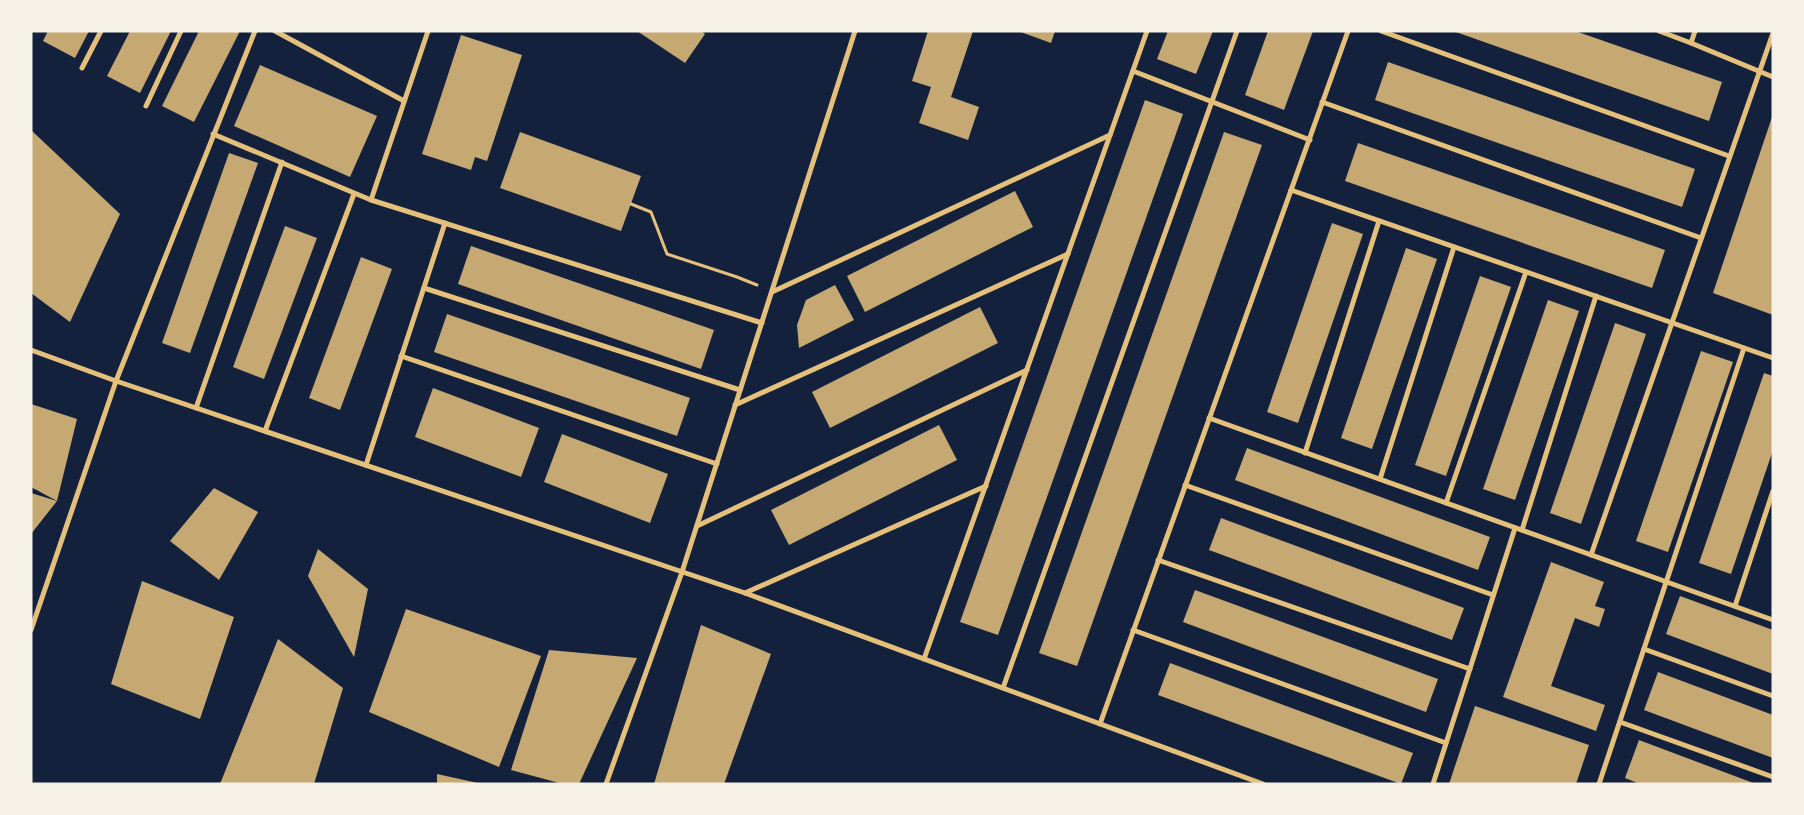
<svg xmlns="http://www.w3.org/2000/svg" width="1804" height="815" font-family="Lato,sans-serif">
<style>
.building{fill:#c6a872}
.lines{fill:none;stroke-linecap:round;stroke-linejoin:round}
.path{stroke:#e5c07b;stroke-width:3}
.minor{stroke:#e5c07b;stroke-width:5}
</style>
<rect width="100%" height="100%" fill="#14213d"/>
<!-- building -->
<g class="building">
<polygon points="48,31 89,31 75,58 43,41"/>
<polygon points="130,31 171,31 140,93 107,76"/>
<polygon points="199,31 240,31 194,122 162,106"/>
<polygon points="637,31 701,31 705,34 685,63"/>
<polygon points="928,31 973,31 951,97 979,107 968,140 919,123 931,87 912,81"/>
<polygon points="1018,31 1055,31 1051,43"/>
<polygon points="1168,31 1213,31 1196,74 1157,59"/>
<polygon points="1268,31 1313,31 1284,110 1245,95"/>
<polygon points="1453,31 1575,31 1722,82 1709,121"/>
<polygon points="461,35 522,55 487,161 475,157 471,170 422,154"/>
<polygon points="1388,62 1695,169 1682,207 1375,100"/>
<polygon points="260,65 377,116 350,177 234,126"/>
<polygon points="1145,100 1183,114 998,635 960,622"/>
<polygon points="1772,117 1773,118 1773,315 1713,293"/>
<polygon points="31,130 120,214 70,322 31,293"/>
<polygon points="520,132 641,176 621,231 500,188"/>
<polygon points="1224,132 1262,145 1077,666 1039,653"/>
<polygon points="1358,143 1665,250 1652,288 1345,181"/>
<polygon points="229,153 258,163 190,353 162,343"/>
<polygon points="1015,191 1033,227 865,312 847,276"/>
<polygon points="1332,223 1363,234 1298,423 1267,412"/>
<polygon points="285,226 317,238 264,379 233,367"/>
<polygon points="471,246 714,330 701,369 458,284"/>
<polygon points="1406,248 1437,259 1372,449 1341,438"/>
<polygon points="361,257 392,269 340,410 309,398"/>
<polygon points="1480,276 1511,287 1446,476 1415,465"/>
<polygon points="835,285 854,320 799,348 797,325 806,300"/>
<polygon points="1548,300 1579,311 1515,500 1483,489"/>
<polygon points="980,307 998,343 830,428 812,392"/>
<polygon points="447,314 690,398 677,436 434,352"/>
<polygon points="1615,323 1646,334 1581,524 1550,513"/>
<polygon points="1701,351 1733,362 1668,552 1636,541"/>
<polygon points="1764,373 1773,376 1773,450 1731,574 1699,563"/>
<polygon points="433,388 539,428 521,477 415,437"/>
<polygon points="31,404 77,419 57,501 31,487"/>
<polygon points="939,425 957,460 789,545 771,510"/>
<polygon points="562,434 668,474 650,523 544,482"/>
<polygon points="1247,448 1490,537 1478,570 1235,480"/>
<polygon points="214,488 258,512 219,580 170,541"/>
<polygon points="31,493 57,501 31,534"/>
<polygon points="1221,518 1464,608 1452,640 1209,550"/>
<polygon points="318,549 368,589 354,657 308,576"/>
<polygon points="1551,562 1604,582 1595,606 1605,609 1599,627 1575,618 1551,686 1605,705 1596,731 1503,697"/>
<polygon points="142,581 234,617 200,719 111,684"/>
<polygon points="1195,590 1438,679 1426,712 1183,622"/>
<polygon points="1680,596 1773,630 1773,674 1666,634"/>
<polygon points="406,609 541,656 499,767 369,712"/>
<polygon points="701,625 771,654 724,784 654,784"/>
<polygon points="278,639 343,688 314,784 220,784"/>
<polygon points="549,650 637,658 579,784 563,784 511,770"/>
<polygon points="1170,663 1413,753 1401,784 1158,695"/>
<polygon points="1658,672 1773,715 1773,758 1644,710"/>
<polygon points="1475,706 1589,745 1576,784 1449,784"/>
<polygon points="1639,740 1756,784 1640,784 1625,778"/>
<polygon points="437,774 478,783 478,784 437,784"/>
</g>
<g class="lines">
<!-- path -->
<polyline class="path" points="631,204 651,212 667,254 737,277 757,285"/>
<!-- minor -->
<g class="minor">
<polyline points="275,31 404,101"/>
<polyline points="1381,31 1729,156"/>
<polyline points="1659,31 1691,43 1773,77"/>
<polyline points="1691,43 1695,31"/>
<polyline points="82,68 101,31"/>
<polyline points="1133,71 1310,140"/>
<polyline points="1322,102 1701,238"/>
<polyline points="146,106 181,31"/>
<polyline points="213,134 371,200 762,323"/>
<polyline points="1291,190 1773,358"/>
<polyline points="371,200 428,31"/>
<polyline points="424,288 740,390"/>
<polyline points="772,292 1110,135"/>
<polyline points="31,350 116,381 745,593 1263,784"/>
<polyline points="401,356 717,464"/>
<polyline points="735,405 1068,254"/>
<polyline points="196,408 282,162"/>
<polyline points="1209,418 1773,620"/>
<polyline points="265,431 354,194"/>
<polyline points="1305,453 1379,221"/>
<polyline points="366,465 445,223"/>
<polyline points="1380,479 1454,247"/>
<polyline points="1185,485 1493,595"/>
<polyline points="1446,503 1526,272"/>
<polyline points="697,526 1027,370"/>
<polyline points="1522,530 1596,296"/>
<polyline points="1591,555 1773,33"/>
<polyline points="1158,560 1470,669"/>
<polyline points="745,593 986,486"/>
<polyline points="1735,606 1773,491"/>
<polyline points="31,630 116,381 255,31"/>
<polyline points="1133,630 1446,743"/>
<polyline points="1644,649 1773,696"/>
<polyline points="924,659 1147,31"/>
<polyline points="1003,688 1237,31"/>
<polyline points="1620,722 1773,777"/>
<polyline points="1100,724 1348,31"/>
<polyline points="606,784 682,572 855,31"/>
<polyline points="1433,784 1515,528"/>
<polyline points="1599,784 1744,348"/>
</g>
</g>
<!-- border -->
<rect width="1804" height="815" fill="none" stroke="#f6f1e7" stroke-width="65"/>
</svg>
